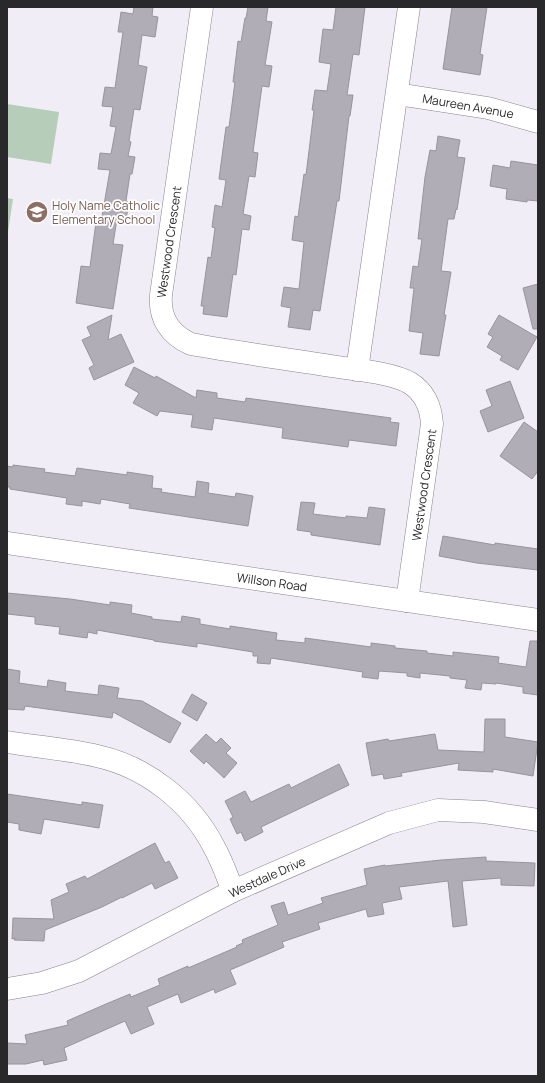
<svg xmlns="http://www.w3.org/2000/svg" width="545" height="1083" font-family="Manrope,sans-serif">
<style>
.green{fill:#b6ceb9}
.building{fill:#b0adb7;stroke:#96949d}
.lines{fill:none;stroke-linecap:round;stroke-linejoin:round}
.minor-casing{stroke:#88848d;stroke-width:23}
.minor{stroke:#fff;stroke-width:22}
.labels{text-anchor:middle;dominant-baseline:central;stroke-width:3.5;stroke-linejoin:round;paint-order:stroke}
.street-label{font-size:12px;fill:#29282b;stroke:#fff}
.education-label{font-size:12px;fill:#785e54;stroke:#fff;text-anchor:start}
</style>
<rect width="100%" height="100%" fill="#f1edf7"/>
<!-- green -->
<g class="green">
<polygon points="7,104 59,112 51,164 7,157"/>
<polygon points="7,198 13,199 7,238"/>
</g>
<!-- building -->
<g class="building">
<polygon points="134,7 153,7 152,16 158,17 155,37 142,35 138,65 147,67 140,110 134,109 129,141 131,142 128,156 135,157 132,174 130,174 126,201 129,202 126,220 117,219 113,244 123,245 113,309 76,303 81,266 90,267 96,222 101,222 110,170 98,169 100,153 111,154 116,127 110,126 113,107 102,106 105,87 115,88 123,32 118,32 121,12 133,14"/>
<polygon points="248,7 268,7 266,21 272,22 265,65 272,66 269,87 262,86 253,152 258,153 255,177 249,176 243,214 251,216 249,230 242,229 236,275 233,274 227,317 203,314 204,306 201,306 208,257 211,258 215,228 212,227 215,205 222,207 226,180 219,179 223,149 226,127 229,127 235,82 233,82 238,41 241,42 245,18 246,18"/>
<polygon points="336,7 365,7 359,55 353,54 347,95 353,95 350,116 349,116 339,201 337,201 320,311 313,310 310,330 288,327 291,308 281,306 284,287 299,289 304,242 292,240 295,216 298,217 304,174 306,175 314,110 312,110 315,90 327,91 331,64 319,62 323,29 333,30"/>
<polygon points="452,7 487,7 480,54 483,55 480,75 443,69"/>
<polygon points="438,136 460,140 457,157 465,158 457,210 456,209 454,219 448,219 441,271 451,272 444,315 446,315 439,356 420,354 423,333 409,331 414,288 410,288 413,266 418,267 422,239 418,239 425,177 430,150 436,151"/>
<polygon points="511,161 538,165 538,201 527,200 527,202 506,199 507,189 490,186 493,165 510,168"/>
<polygon points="538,284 538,329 533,329 523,288"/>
<polygon points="112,315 108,340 121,334 134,362 94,380 89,368 94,365 82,340 91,336 87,327"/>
<polygon points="499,315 537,337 518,370 500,360 502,356 487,347 493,337 488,334"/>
<polygon points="134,367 155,378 156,376 196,398 197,390 217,393 217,398 245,402 246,398 391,418 390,422 399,423 396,446 349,440 348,447 282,438 283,428 214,418 212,430 191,427 193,415 160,411 157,416 133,403 139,393 125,385"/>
<polygon points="510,381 524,418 488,432 480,411 492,406 486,390"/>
<polygon points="524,422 538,432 538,471 532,479 500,456"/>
<polygon points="13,465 45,469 44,472 75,476 77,468 127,475 127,472 153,476 152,488 162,489 161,492 195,497 197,481 209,483 208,493 235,497 236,493 253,496 248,526 129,508 130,504 101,499 100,504 82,501 82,506 66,504 67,498 10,489 10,487 7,487 7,466 13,467"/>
<polygon points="301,502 315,503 313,514 346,518 346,516 367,518 369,507 385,509 380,545 311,535 311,532 297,530"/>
<polygon points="443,536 495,545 495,543 538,549 538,570 477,563 439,556"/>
<polygon points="7,593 70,599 110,605 110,602 132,605 131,613 152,617 152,619 181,622 182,616 200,619 200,624 230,629 230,626 277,633 276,640 305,643 305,638 371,647 371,643 395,646 395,648 427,651 427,653 453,656 453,652 499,657 498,663 526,667 530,641 538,641 538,695 523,693 523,687 496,683 496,684 482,683 481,690 465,688 467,680 450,678 450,676 420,673 420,678 407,676 407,673 379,671 378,679 362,677 363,672 271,658 270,664 257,663 258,656 253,656 253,652 197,643 197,647 154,641 154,640 97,630 97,634 88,632 87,638 59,634 60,627 35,624 35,617 7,614"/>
<polygon points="7,669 20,671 19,683 47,687 48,680 66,683 65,691 98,695 99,685 119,688 117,698 142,701 181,723 170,743 113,712 112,718 25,706 24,710 7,709"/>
<polygon points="192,694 207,703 197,721 182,712"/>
<polygon points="485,719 505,719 505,737 538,742 533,776 493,769 493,772 458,770 459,763 401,773 402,776 384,779 383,774 372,776 366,743 388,739 389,741 435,734 438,750 484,752"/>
<polygon points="206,734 216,743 221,738 231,748 226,753 237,763 224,778 206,761 204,764 190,751"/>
<polygon points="339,764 349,785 261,827 263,832 245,841 241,832 237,834 230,819 233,817 225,801 245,791 251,802 289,784 291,788"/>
<polygon points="7,794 82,805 82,802 103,805 99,828 44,819 41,834 19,830 19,824 7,822"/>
<polygon points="155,843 165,863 169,861 178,878 155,889 152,883 122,898 122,897 102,907 45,930 44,941 14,940 15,938 12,939 13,918 54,919 51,900 69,892 66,884 85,876 87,879"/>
<polygon points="486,857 486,861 535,863 534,886 501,885 501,878 462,881 467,925 453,927 448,881 399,887 402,899 382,903 384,914 368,917 366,909 318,923 320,929 282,942 284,947 230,970 236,984 215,993 214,989 181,1003 178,994 147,1007 154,1024 131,1034 125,1021 64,1048 67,1060 44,1065 43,1060 26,1064 7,1064 7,1043 27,1044 25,1035 68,1025 67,1021 106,1004 130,994 131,997 160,985 158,979 188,966 188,968 237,947 236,946 243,943 242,940 278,925 271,906 284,902 288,915 323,903 321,898 367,885 364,869 385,865 385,866 441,860"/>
</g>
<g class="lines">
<!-- minor casing -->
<g class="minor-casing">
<g id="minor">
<path d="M202 7 161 295C159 318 170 335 191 344 240 353 289 359 338 367 358 370 393 373 410 383 424 392 431 407 432 424L407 601"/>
<polyline points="397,94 488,108 538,122"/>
<polyline points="357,370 409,7"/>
<polyline points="7,543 538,620"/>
<path d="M7 742C37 747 68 749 97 756 147 767 191 802 214 847 222 861 227 876 233 891"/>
<polyline points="7,989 42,983 79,971 233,891 389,823 438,810 484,812 538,820"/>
</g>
</g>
<!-- minor -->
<use href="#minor" class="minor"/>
</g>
<!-- icons -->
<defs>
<g id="school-disc" transform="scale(1.15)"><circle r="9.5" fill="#8d6e63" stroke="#fff"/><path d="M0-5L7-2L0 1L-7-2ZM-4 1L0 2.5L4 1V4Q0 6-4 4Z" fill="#fff"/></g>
</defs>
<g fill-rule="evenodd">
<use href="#school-disc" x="37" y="212"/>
</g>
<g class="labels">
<!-- street labels -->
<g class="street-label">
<text transform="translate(468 106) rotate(10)">Maureen Avenue</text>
<text transform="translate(169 242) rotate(-82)">Westwood Crescent</text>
<text transform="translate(424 485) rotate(-82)">Westwood Crescent</text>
<text transform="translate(272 582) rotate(8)">Willson Road</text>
<text transform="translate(267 877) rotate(-24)">Westdale Drive</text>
</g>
<!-- education labels -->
<g class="education-label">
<text x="52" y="205">Holy Name Catholic<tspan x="52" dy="14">Elementary School</tspan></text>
</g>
</g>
<!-- border -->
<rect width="545" height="1083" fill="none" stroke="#29282b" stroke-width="16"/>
</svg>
